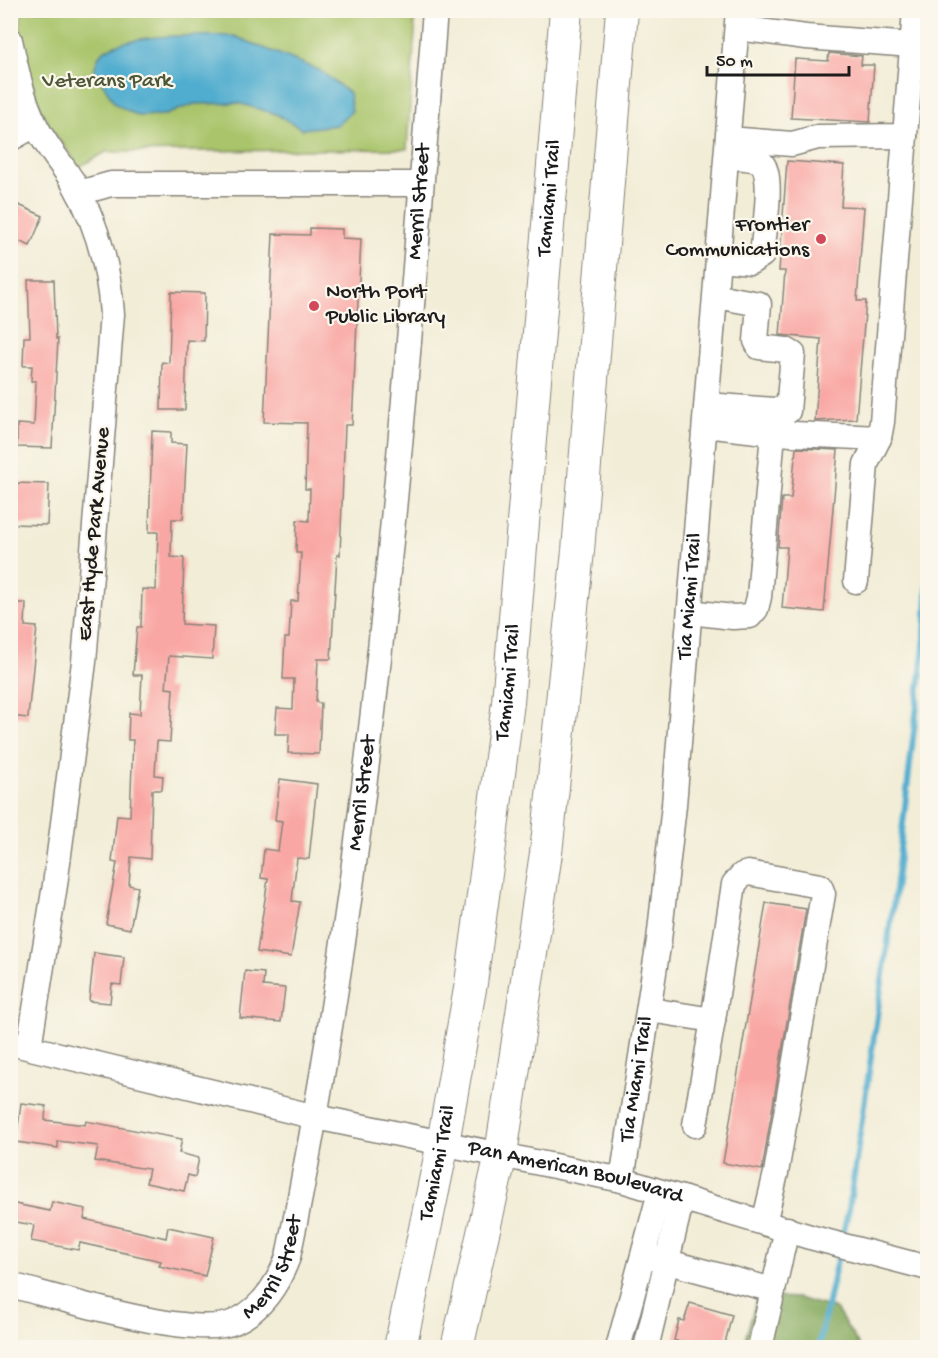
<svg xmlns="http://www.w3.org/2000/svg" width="938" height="1358" font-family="'Gochi Hand',sans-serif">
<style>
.green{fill:#a9c46a;stroke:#627043;stroke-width:1.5}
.forest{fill:#86aa5e;stroke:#51633d;stroke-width:1.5}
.water{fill:#51adcf;stroke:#366476;stroke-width:1.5}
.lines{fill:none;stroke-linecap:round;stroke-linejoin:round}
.stream{stroke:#51adcf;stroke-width:6}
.building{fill:#f9a7a4}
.minor-casing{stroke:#87847a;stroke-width:27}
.major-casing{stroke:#87847a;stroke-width:34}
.minor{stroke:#fff;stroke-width:24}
.major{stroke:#fff;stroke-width:32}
.poi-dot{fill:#d1495b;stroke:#fbf7ec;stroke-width:2}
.labels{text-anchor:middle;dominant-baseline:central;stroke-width:4.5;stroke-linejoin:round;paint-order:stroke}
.park-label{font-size:22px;fill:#4d5737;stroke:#fbf7ec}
.street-label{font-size:22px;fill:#1c1c1c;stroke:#fbf7ec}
.poi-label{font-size:22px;fill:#1c1c1c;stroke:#fbf7ec;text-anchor:end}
</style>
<rect width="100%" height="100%" fill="#fbf7ec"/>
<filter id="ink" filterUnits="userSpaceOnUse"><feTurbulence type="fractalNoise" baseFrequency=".0167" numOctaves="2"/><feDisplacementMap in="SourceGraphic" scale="12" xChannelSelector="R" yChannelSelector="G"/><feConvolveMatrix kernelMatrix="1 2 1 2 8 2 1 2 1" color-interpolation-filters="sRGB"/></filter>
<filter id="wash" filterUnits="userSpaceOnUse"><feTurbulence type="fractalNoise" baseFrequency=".008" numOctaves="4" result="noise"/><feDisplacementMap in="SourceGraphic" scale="24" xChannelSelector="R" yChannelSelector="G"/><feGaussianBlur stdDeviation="1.35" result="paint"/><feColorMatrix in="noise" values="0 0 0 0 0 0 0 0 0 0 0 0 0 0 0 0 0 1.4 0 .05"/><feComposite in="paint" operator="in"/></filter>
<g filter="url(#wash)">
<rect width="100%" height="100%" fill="#f2edd7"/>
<!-- green -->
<path class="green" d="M23 10 412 11 415 30 407 149 106 152 79 167C70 153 58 140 49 125 35 100 13 39 23 10Z"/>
<!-- forest -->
<polygon class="forest" points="757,1296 798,1298 836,1309 860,1347 743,1348"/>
<!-- water -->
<path class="water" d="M234 36 319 70 349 93 352 111 337 125 302 129 276 114 238 103 194 104 165 115 138 116 115 104 94 69C96 66 97 60 99 56 117 31 205 36 234 36Z"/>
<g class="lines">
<!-- stream -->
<g class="stream">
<polyline points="841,1241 849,1209 894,899 925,638 928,576"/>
<polyline points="818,1348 839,1251"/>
</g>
</g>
<g id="blocks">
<!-- building -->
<g class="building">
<polygon points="829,53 862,56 861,65 874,65 870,122 791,118 795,59 828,61"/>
<polygon points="787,161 844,165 841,206 864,207 857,301 866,301 856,419 815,421 821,339 780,335 785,271 779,271"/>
<polygon points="10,201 43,216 30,246 10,237"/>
<polygon points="310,228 342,229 342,238 361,239 352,425 345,425 340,555 337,555 331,659 318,659 316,702 321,703 319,754 288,753 289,734 275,734 277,708 293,709 294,679 283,679 285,638 289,638 291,601 298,601 301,553 296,553 297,520 309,521 310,489 305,489 307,423 264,422 273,234 310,235"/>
<polygon points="28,280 54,280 56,339 58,339 52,448 17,447 17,424 34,425 36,381 31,381 32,366 23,366 24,337 30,337"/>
<polygon points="171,292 205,293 204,341 187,340 185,410 161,410 162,362 169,363"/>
<polygon points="152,431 171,432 171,443 187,444 183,519 172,519 171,557 184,558 182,624 214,626 212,659 169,656 166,688 173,689 170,742 157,741 155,775 163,776 162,790 152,790 150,859 131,857 129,885 138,887 130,929 106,924 117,863 112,862 117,815 130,816 133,740 128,740 129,713 140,714 142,675 133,675 137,627 141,627 142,589 156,590 158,532 149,532"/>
<polygon points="796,448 838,450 824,612 782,608 787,547 778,547 782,498 791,498"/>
<polygon points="13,483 49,484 47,525 10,524"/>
<polygon points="10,603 26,603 25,626 37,627 28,718 10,716"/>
<polygon points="280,779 317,784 309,859 297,858 292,901 300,902 291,957 257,952 268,879 261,878 264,849 278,851 282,821 275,820"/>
<polygon points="766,903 806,909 762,1170 723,1163"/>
<polygon points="94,953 124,957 121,985 112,984 110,1003 89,1001"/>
<polygon points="245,971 264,973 263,986 285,988 281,1022 240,1018"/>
<polygon points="21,1103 46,1106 45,1120 85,1125 86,1121 182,1139 179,1153 199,1158 195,1177 188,1175 184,1191 146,1183 149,1169 95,1161 98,1146 58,1141 58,1148 16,1142"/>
<polygon points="52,1202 86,1209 84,1219 166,1238 168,1227 214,1237 205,1276 159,1266 161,1261 80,1243 78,1250 31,1241 34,1225 10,1221 10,1203 50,1211"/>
<polygon points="690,1303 732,1315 724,1347 678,1347 679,1342 674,1340 679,1320 684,1321"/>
</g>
</g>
</g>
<g filter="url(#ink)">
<use href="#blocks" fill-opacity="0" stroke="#87847a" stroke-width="1.5"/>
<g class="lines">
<!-- minor casing -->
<g class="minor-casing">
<g id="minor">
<polyline points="738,28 806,37 912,45"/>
<path d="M10 40C16 68 22 98 35 124 45 145 61 163 73 182 97 223 109 268 112 314L84 662 55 885 29 1047"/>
<polyline points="10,139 35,125"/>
<polyline points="728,139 792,144 818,137 905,136 915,10"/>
<polyline points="79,193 111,184 421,184"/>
<path d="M719 259 751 262 762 255C763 238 776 168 759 161 750 157 736 158 727 157"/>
<polyline points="707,405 788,411 793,354 786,350 759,347 756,341 759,304 716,296"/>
<polyline points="773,433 879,438"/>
<polyline points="856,581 866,464 879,438 882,422 905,136"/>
<polyline points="690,612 733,617 750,616 756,609 759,597 773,433 705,425"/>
<polyline points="650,1010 713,1020 734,884 742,875 748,873 820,886 823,894 776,1173 764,1223"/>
<path id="s1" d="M10 1043 316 1117 622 1180 810 1237 928 1268"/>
<polyline points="695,1125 713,1020"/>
<path id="s2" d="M622 1180 659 940 674 805 738 10"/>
<polyline points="653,1258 773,1290"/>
<path id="s3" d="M10 1285C58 1297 193 1340 234 1322 261 1310 278 1284 288 1257 373 846 403 428 435 10"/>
<polyline points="618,1348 660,1192"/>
<polyline points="646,1348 682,1198"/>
<polyline points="760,1348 787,1229"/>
</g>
</g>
<!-- major casing -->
<g class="major-casing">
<g id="major">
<path id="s4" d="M400 1348 443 1143 471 983 490 845 508 702 566 10"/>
<polyline points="457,1348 501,1154 546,853 578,551 622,10"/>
</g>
</g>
<!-- minor -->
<use href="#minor" class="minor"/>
<!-- major -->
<use href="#major" class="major"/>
</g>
</g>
<!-- markers -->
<g class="poi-dot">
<circle cx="821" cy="239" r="6"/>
<circle cx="314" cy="306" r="6"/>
</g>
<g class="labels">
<!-- park labels -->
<g class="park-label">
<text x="107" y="82">Veterans Park</text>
</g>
<!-- street labels -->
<g class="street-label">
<text stroke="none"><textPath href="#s4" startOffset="1161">Tamiami Trail</textPath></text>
<text stroke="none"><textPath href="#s3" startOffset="1380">Merril Street</textPath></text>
<text transform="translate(95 534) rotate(-85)">East Hyde Park Avenue</text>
<text stroke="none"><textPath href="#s2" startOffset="588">Tia Miami Trail</textPath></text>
<text stroke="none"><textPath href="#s4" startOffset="675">Tamiami Trail</textPath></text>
<text stroke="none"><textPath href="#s3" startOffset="786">Merril Street</textPath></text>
<text stroke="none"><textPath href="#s2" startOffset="102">Tia Miami Trail</textPath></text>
<text stroke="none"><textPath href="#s4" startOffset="189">Tamiami Trail</textPath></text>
<text stroke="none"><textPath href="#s1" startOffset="580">Pan American Boulevard</textPath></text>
<text stroke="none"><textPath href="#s3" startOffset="300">Merril Street</textPath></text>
</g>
<!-- poi labels -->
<g class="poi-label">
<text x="809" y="226">Frontier<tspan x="809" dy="25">Communications</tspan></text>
<text x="326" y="293" text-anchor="start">North Port<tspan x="326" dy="25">Public Library</tspan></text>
</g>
</g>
<!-- margin -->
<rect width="938" height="1358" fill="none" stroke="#fbf7ec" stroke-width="36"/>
<!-- scale -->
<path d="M707 66v9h142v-9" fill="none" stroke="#1c1c1c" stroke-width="3"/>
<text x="716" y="66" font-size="18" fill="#1c1c1c" stroke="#fbf7ec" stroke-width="4.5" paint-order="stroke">50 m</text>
</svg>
